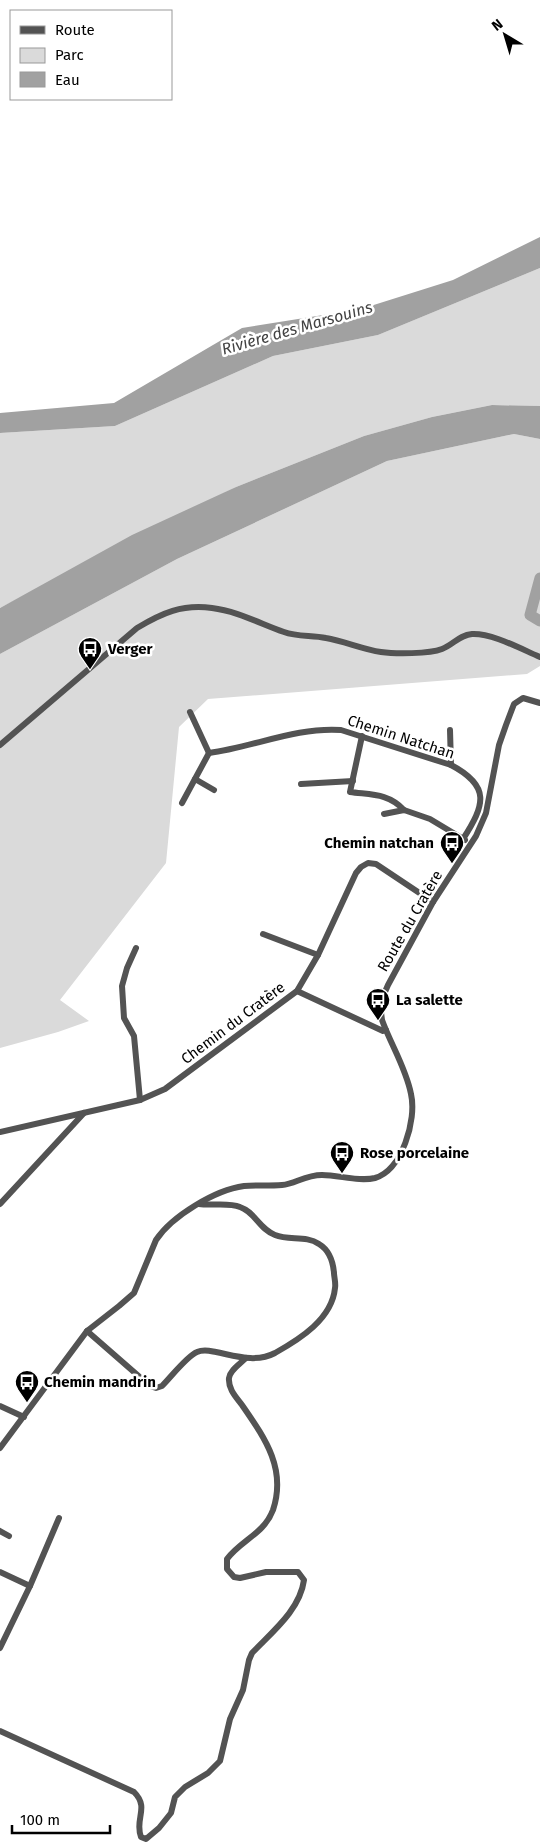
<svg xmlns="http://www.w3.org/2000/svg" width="540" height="1845" font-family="'Fira Sans',sans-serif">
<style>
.green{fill:#dadada}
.water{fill:#a1a1a1}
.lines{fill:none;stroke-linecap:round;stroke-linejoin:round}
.river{stroke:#a1a1a1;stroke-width:11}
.minor{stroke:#535353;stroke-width:6}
.labels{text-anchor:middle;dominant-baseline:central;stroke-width:5;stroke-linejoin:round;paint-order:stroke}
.poi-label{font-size:15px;font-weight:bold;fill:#000;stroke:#fff;text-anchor:start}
.street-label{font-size:15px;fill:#000;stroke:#fff}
.water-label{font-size:16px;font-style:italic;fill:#424242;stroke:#fff}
</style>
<rect width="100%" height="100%" fill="#fff"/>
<!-- green -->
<g class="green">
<polygon points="540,268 540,406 492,405 432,417 364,436 236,487 0,608 0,433 115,426 273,356 378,335"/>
<polygon points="514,434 540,439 540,666 527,674 208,699 179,727 166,863 60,1000 89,1021 58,1032 0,1048 0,654 177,559 387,461"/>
</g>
<!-- water -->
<g class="water">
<polygon points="540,237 540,268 378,335 273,356 115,426 0,433 0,413 114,403 242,328 361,309 453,280"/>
<polygon points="492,405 540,406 540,439 514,434 387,461 177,559 0,654 0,608 132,535 236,487 364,436 432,417"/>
</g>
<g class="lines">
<!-- river -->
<polyline class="river" points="540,578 530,615 540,621"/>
<!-- minor -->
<g class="minor">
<path d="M190 712 209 753C254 747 295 727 341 730L451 765C491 786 485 805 463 839"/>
<polyline points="450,730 451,765"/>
<path d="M362 736 350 792C371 795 388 793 404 810"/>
<path d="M0 745 137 628C162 613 182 604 212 608 237 611 261 624 284 632 297 637 312 635 326 638 344 641 362 649 381 652 395 654 429 654 442 649 453 645 459 635 472 634 492 633 521 649 540 657"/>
<polyline points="195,779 214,790"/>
<polyline points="301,784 353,781"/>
<polyline points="182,803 209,753"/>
<polyline points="384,814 404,810 430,819 465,840"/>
<polyline points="263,934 318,955"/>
<polyline points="136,948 127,968 122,986 124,1018 134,1036 140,1100"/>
<polyline points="297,991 383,1031 386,1030"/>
<polyline points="0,1132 140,1100 165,1089 297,991 318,955 356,873 361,867 368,863 376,864 433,902"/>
<polyline points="0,1204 84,1113"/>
<path d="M87 1331 150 1386 156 1388 162 1386C171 1377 187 1356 197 1352 204 1349 210 1351 216 1352 236 1356 256 1363 275 1353 300 1339 332 1319 335 1288 336 1283 334 1277 334 1273 333 1261 329 1250 319 1244 306 1235 289 1241 275 1235 259 1229 255 1212 240 1207 228 1202 212 1206 199 1204"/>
<polyline points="0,1406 24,1417"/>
<path d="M0 1448 87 1331 119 1306 134 1293 156 1240C172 1216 215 1190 244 1186 257 1185 269 1186 282 1185 295 1184 305 1175 322 1175 339 1175 359 1182 375 1178 402 1170 417 1120 411 1094 406 1068 391 1045 382 1020L381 1012V1001L388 985 433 902 476 836 486 813 499 745 506 725 514 704 523 698 540 703"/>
<polyline points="0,1531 9,1536"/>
<polyline points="0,1572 30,1586"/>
<polyline points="0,1648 30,1586 59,1518"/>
<path d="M0 1731 134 1792C150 1808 134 1819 141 1837L146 1839 159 1828 171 1813 175 1797 185 1787 208 1773 220 1761 230 1719 243 1690 249 1660 252 1653C272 1632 300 1610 304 1580L298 1572H266L240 1578 234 1577 227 1569V1559C241 1540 264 1534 273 1510 287 1468 264 1437 242 1405 236 1397 228 1389 229 1378 230 1370 240 1364 246 1358"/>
</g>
</g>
<!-- icons -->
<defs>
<g id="bus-pin" transform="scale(1.25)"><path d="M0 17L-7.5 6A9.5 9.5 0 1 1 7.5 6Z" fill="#000" stroke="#fff"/><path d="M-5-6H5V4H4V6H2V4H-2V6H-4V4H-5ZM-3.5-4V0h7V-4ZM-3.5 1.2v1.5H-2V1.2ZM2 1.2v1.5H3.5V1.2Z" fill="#fff"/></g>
</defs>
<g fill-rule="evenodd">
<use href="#bus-pin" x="90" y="649"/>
<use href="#bus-pin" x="452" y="843"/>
<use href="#bus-pin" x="378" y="1000"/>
<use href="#bus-pin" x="342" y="1153"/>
<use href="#bus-pin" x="27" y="1382"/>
</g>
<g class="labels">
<!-- poi labels -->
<g class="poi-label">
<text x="108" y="649">Verger</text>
<text x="434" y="843" text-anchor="end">Chemin natchan</text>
<text x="396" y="1000">La salette</text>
<text x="360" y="1153">Rose porcelaine</text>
<text x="44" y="1382">Chemin mandrin</text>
</g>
<!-- street labels -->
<g class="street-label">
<text transform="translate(401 737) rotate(18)">Chemin Natchan</text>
<text transform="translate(410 921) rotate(-60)">Route du Cratère</text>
<text transform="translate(233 1023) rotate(-37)">Chemin du Cratère</text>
</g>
<!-- water labels -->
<g class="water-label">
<text transform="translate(297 328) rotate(-16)">Rivière des Marsouins</text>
</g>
</g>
<!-- legend -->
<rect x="10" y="10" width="162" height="90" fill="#ffffff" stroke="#999999"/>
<rect x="20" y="26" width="25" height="8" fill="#535353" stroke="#999999"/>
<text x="55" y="35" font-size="15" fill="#000000">Route</text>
<rect x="20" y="48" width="25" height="15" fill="#dadada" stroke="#999999"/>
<text x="55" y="60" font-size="15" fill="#000000">Parc</text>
<rect x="20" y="72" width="25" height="15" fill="#a1a1a1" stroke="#999999"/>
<text x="55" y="85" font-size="15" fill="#000000">Eau</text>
<!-- north arrow -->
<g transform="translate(505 35) rotate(322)" stroke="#ffffff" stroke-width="4" paint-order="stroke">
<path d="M0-4L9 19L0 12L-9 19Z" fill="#000000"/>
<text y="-8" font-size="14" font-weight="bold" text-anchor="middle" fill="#000000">N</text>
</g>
<!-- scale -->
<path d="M12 1825v8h98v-8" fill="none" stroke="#000000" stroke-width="2.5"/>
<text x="20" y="1825" font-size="15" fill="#000000" stroke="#ffffff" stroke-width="4" paint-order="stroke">100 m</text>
</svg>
